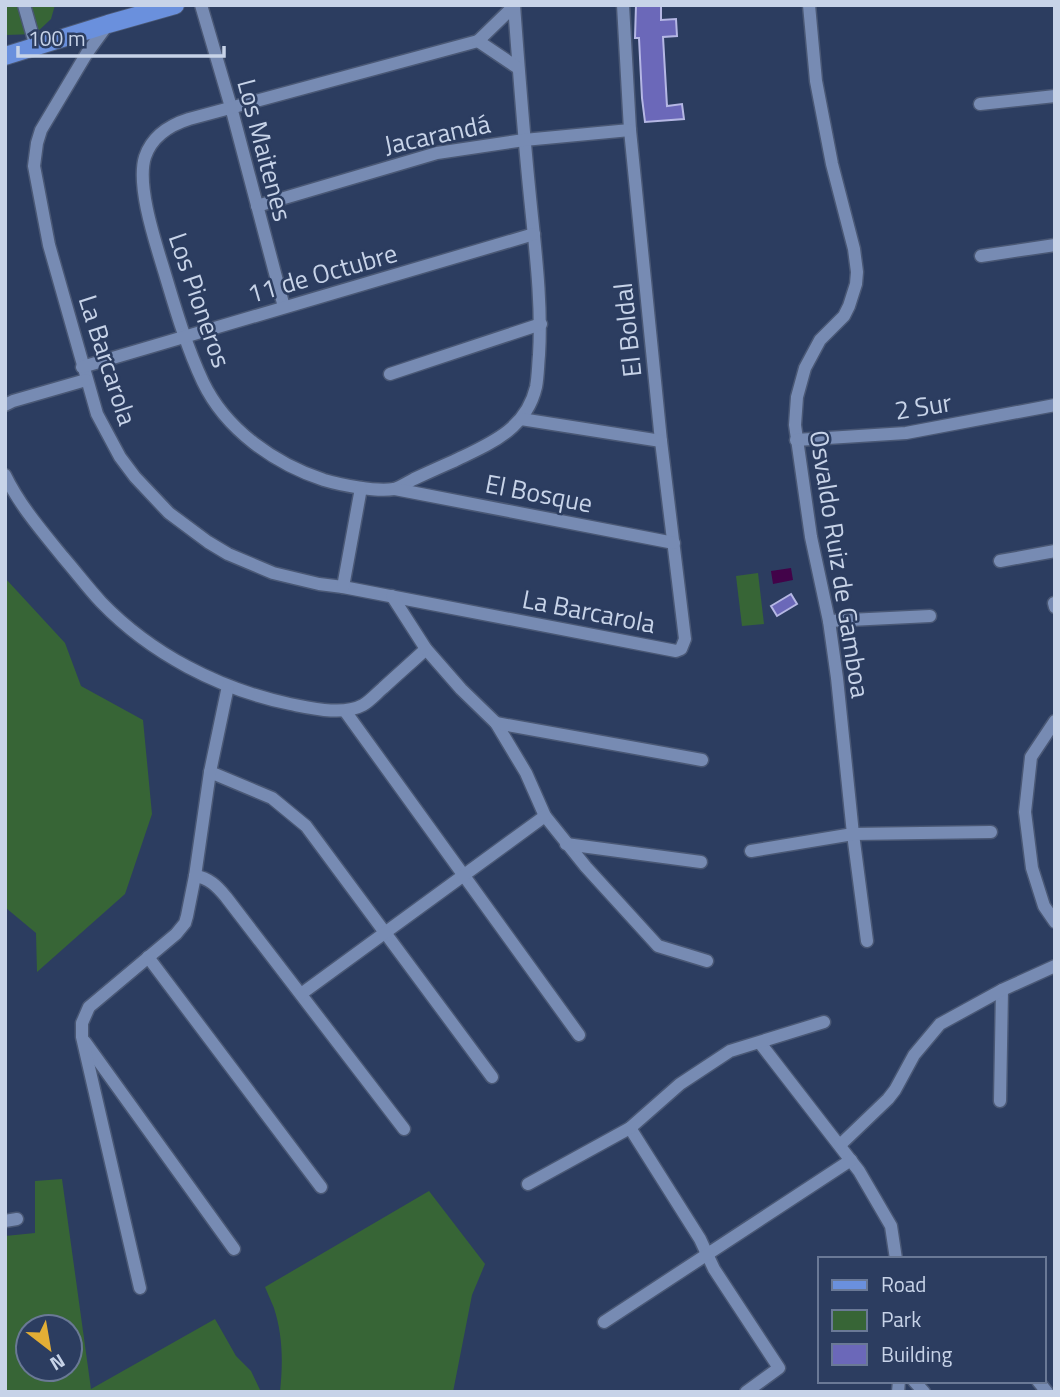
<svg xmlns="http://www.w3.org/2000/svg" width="1060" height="1397" font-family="'Titillium Web',sans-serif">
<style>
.green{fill:#376536;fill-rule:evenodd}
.water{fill:#420349}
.building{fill:#6b68b9;stroke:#b5b7e4;stroke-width:2}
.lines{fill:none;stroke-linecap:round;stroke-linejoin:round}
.minor-casing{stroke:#4a5875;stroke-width:15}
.major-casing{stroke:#4a5875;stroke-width:20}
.minor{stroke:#778bb3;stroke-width:12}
.major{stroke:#6a90dd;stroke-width:18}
.labels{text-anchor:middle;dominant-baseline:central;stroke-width:5;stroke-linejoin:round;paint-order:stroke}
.street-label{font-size:26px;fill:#c7d3e8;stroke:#2c3d60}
</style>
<rect width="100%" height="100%" fill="#2c3d60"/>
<!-- green -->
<g class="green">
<polygon points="5,5 55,5 51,19 35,34 6,35"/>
<polygon points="758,573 764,624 742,626 736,576"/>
<polygon points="5,578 65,643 81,686 143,720 152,814 125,894 37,972 36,933 6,908 5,906"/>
<path d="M62 1179 91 1389 215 1319 236 1356 251 1371 261 1392H5V1236L35 1233V1181ZM28 1327H70V1369H28Z"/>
<path d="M429 1191 485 1264 472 1295 453 1392H280C283 1363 283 1336 274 1308 271 1301 268 1294 265 1287Z"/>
</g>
<!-- water -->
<polygon class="water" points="791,568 793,580 773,584 771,571"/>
<!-- building -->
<g class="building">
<polygon points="636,5 661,5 661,20 676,19 677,36 663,37 667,106 682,104 684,119 645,122 642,98 639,38 635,38"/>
<polygon points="791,594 797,604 777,616 771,606"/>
</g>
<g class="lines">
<!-- minor casing -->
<g class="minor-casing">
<g id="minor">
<polyline points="24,5 36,47"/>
<polyline points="201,5 231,107 284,307"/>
<path d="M514 5C519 73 524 140 531 207 536 256 542 306 539 355 538 365 538 377 536 387 526 430 489 444 454 461 440 467 427 473 414 479 408 482 401 487 394 489 376 492 341 485 324 480 275 464 226 430 203 382 187 348 176 311 165 274 156 244 136 186 145 157 152 136 170 125 189 119L478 41 514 6"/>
<polyline points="809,5 816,81 832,164 854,249 857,272 856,284 849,306 844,316 820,340 805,368 797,397 795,425 811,537 829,621 837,678 853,834 867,941"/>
<polyline points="108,24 87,53 41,130 37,143 34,166 49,245 97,414 120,457 135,477 169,513 208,542 228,554 273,573 319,584 343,587 676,651 681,649 685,639 661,441 630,130 623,5"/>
<polyline points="478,41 518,68"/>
<polyline points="980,104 1055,96"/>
<polyline points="257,206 437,153 524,140 630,130"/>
<polyline points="981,256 1055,245"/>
<polyline points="82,367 534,234"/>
<polyline points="390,374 541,324"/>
<polyline points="5,405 13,401 86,380"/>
<polyline points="521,419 661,441"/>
<polyline points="796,440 906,433 1055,405"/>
<path d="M5 475C20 506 42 531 63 557 76 572 88 588 101 602 151 654 219 689 290 704 311 708 343 716 363 705 370 701 377 693 383 688 397 675 412 662 426 649"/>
<polyline points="395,489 674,543"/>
<polyline points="1000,561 1055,551"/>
<polyline points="343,587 361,488"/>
<polyline points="392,596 426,649 461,689 496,723 526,773 545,816 586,867 658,946 707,961"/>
<polyline points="1054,603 1055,607"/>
<polyline points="829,621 930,616"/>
<polyline points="345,711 579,1035"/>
<polyline points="1055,721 1031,757 1025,812 1032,868 1044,906 1055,922"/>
<polyline points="496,723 702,760"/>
<polyline points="210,772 272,798 306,826 492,1077"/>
<polyline points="566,844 701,862"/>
<polyline points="751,851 853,834 991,832"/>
<path d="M195 876C209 878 217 886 226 897L404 1129"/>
<polyline points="148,957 321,1187"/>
<polyline points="301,994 545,816"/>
<polyline points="85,1042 234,1249"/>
<polyline points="760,1043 859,1171 891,1226 896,1259"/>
<polyline points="1000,1101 1002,990"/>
<polyline points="630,1128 700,1239 714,1269 779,1368 746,1392"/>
<polyline points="840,1145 888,1099 895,1090 914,1055 940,1024 1002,990 1055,966"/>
<polyline points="528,1184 630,1128 680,1084 730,1051 824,1022"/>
<polyline points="5,1221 17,1219"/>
<polyline points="140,1288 82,1037 82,1023 89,1007 176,934 185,923 187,916 195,876 210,772 228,686"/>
<polyline points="604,1322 851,1160"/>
<polyline points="914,1381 924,1392"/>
<polyline points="1038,1381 1047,1392"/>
<polyline points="898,1392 899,1381"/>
</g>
</g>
<!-- major casing -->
<g class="major-casing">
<polyline id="major" points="5,56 108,24 175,5"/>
</g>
<!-- minor -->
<use href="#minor" class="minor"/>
<!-- major -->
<use href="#major" class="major"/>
</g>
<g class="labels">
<!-- street labels -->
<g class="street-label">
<text transform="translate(437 134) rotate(-12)">Jacarandá</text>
<text transform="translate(265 150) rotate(75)">Los Maitenes</text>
<text transform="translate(322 273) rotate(-16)">11 de Octubre</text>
<text transform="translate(200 300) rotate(71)">Los Pioneros</text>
<text transform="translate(627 330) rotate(-96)">El Boldal</text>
<text transform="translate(108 360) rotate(72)">La Barcarola</text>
<text transform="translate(923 406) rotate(-9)">2 Sur</text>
<text transform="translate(539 493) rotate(11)">El Bosque</text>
<text transform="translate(840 564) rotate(81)">Osvaldo Ruiz de Gamboa</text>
<text transform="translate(589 611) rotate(11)">La Barcarola</text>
</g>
</g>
<!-- border -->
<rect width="1060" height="1397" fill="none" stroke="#c7d3e8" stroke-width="14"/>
<!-- legend -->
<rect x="818" y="1257" width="228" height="126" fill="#2c3d60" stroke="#6a7996" stroke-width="2"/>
<rect x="832" y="1280" width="35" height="10" fill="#6a90dd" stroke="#6a7996" stroke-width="2"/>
<text x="881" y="1292" font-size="21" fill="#c7d3e8">Road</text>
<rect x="832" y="1310" width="35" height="21" fill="#376536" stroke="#6a7996" stroke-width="2"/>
<text x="881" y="1327" font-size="21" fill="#c7d3e8">Park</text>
<rect x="832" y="1344" width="35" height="21" fill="#6b68b9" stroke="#6a7996" stroke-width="2"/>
<text x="881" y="1362" font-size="21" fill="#c7d3e8">Building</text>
<!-- north arrow -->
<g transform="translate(49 1348) rotate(149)"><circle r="33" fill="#2c3d60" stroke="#6a7996" stroke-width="2"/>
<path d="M0-5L12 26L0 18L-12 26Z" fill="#e3ae35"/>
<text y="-10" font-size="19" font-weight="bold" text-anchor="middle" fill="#c7d3e8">N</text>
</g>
<!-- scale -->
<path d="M18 46v10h206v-10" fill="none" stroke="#c7d3e8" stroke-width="3.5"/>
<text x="28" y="46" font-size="21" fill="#c7d3e8" stroke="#2c3d60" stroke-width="5" paint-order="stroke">100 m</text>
</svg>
